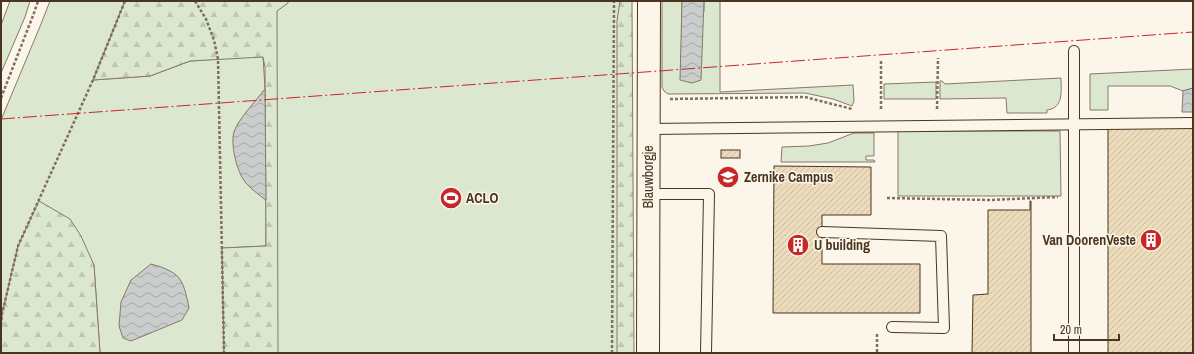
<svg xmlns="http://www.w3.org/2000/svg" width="1194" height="354" font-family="'Archivo Narrow',sans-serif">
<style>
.green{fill:#dce7d0;stroke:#887966}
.forest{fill:url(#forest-firs);stroke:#887966}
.water{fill:url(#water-waves);stroke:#887966}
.building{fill:url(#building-hatch);stroke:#4a3520}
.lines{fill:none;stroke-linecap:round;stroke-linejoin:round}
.service-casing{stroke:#4a3520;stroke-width:12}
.tertiary-casing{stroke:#4a3520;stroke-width:24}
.path{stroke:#7f6f5c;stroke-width:2.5;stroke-dasharray:3 2;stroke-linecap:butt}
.service{stroke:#fbf6e9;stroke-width:10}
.tertiary{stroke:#fbf6e9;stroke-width:22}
.power{stroke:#c62828;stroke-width:1;stroke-dasharray:14 3 2 3;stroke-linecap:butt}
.labels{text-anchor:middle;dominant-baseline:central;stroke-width:3;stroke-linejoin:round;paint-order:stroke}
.street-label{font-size:14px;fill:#4a3520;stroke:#fbf6e9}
.poi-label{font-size:14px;font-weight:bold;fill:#4a3520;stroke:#fbf6e9;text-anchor:start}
</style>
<defs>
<pattern id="forest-firs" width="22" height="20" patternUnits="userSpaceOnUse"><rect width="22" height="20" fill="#dce7d0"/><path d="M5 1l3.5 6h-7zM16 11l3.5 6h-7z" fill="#bec7b2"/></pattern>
<pattern id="water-waves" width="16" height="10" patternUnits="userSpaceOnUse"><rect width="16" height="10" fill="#c9cecd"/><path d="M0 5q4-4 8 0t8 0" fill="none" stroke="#a5a8a6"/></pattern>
<pattern id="building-hatch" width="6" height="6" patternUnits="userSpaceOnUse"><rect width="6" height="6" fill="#ecdcbc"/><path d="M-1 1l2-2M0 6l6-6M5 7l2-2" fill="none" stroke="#ccbda1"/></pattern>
</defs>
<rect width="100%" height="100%" fill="#fbf6e9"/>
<!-- green -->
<g class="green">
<polygon points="10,1 30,1 25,17 1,73 1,25"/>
<polygon points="50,1 125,1 93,80 150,76 190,61 263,56 265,89 237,125 245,182 266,200 266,246 222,248 224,353 100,353 94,265 2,314 1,325 1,120 41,24"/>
<polygon points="265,1 626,1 628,353 274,353"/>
<polygon points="662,1 682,1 681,80 704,11 704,1 720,1 720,92 853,85 854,101 852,106 833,99 805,93 668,94 664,91 662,87"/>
<polygon points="1193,69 1193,88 1183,91 1170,86 1108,86 1108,110 1090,110 1090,74"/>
<path d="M1061 78C1061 91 1064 108 1047 110V113H1007L1006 98 940 99V81H942L945 84Z"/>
<polygon points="936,82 936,99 884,99 884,84"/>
<polygon points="898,131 1060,131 1061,196 898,196"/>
<polygon points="854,133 874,133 874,156 866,156 866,160 874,160 875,162 781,162 782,147 809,146 828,143"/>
</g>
<!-- forest -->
<g class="forest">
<polygon points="125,1 288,1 288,3 277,11 278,353 224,353 222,248 266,246 265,67 263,57 190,61 150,76 93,80"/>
<polygon points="620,1 632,1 634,353 617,353 617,21"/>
<polygon points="39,201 70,219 81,236 94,265 100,353 1,353 1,325 2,314 18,246"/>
</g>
<!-- water -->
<g class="water">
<polygon points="682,1 704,1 701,80 692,83 680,80"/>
<polygon points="1193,88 1193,112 1182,112 1183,91"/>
<path d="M265 89 266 200C259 195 251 189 245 182 237 172 230 144 234 132 239 118 256 101 265 89Z"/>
<path d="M151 264C159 266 174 271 179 278 185 286 187 298 189 308L182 320 131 341 123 338 119 326 121 302 131 280Z"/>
</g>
<!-- building -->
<g class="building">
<rect x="1108" y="128" width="85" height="225"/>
<rect x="721" y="150" width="19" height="8"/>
<polygon points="774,166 871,167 871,215 822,215 822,264 920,264 920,313 773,313"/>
<polygon points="1030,201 1031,201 1031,353 972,353 973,295 988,294 988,210 1030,210"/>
</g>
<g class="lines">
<!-- service casing -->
<g class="service-casing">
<g id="service">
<polyline points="1074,51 1074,353"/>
<polyline points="648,129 1193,123"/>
<polyline points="648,194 709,194 706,353"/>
<polyline points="822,232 941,236 944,328 892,327"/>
</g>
</g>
<!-- tertiary casing -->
<g class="tertiary-casing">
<polyline id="tertiary" points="648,353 649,1"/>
</g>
<!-- path -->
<g class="path">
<polyline points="195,1 206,19 214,40 218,59 224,353"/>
<polyline points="881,61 881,110"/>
<polyline points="1,98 34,13 38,1"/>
<polyline points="670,99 805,97 852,109"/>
<polyline points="937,109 938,58"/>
<polyline points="887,198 990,200 1058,197"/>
<polyline points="1,325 2,314 18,246 93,80 125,1"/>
<polyline points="877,334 877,353"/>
<polyline points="612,353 614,1"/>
</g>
<!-- service -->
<use href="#service" class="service"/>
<!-- tertiary -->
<use href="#tertiary" class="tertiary"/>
<!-- power -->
<polyline class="power" points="1,119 1193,32"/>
</g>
<!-- icons -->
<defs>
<g id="university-disc" transform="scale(1.15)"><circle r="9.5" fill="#c62828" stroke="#fbf6e9"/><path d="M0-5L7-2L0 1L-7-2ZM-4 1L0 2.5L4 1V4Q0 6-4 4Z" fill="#fff"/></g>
<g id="stadium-disc" transform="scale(1.15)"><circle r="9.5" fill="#c62828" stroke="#fbf6e9"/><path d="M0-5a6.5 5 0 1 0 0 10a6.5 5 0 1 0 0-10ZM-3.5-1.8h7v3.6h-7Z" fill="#fff"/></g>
<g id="building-disc" transform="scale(1.15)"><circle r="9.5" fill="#c62828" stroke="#fbf6e9"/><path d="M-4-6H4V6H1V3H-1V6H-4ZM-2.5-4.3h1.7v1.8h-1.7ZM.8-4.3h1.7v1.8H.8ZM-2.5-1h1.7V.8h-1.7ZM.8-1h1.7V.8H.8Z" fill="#fff"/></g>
</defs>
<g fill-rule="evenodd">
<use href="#university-disc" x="728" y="177"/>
<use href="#stadium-disc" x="451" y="198"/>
<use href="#building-disc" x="1151" y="240"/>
<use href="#building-disc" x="798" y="245"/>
</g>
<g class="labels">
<!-- street labels -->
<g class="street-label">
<text transform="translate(648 177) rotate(-90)">Blauwborgje</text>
</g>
<!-- poi labels -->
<g class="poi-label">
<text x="744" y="177">Zernike Campus</text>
<text x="466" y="198">ACLO</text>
<text x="1136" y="240" text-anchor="end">Van DoorenVeste</text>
<text x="814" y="245">U building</text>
</g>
</g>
<!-- border -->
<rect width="1194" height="354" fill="none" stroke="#4a3520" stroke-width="4"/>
<!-- scale -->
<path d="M1054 334v6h65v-6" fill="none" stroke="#4a3520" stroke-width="2"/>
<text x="1060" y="334" font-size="12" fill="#4a3520" stroke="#fbf6e9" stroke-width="3" paint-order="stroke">20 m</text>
</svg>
